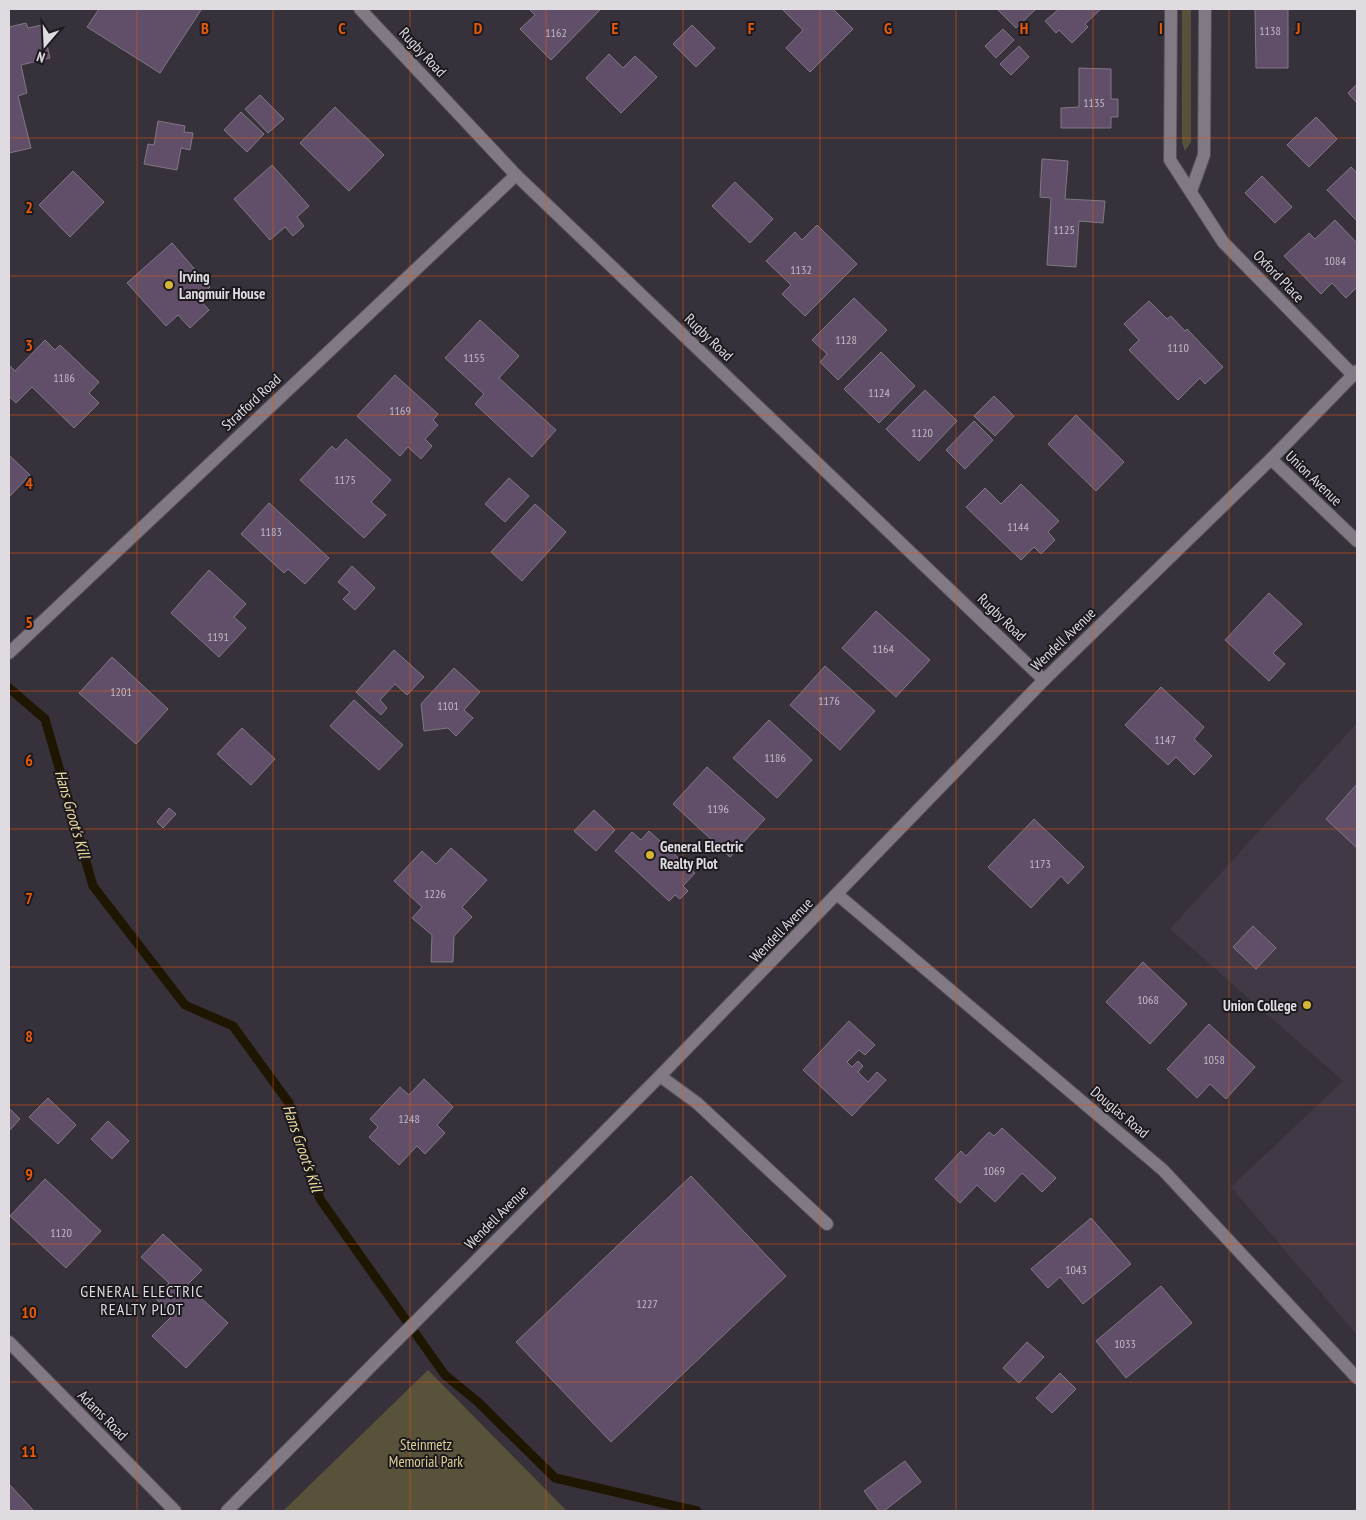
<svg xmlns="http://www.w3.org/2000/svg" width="1366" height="1520" font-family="'PT Sans Narrow',sans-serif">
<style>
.built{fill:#423947}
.green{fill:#58523a}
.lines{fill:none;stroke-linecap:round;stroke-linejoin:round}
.stream{stroke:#1e1600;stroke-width:9}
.building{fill:#614f6a;stroke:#7f7983}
.service-casing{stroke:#544f57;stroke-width:14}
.minor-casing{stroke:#544f57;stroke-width:14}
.service{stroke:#817a85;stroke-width:12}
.minor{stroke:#817a85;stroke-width:12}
.grid{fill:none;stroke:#e8590c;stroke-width:1;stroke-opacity:0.55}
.poi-dot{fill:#d6b534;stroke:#1c1a1e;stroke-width:2}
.labels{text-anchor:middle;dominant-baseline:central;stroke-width:4;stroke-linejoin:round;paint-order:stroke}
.number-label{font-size:12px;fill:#c0b8c3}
.street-label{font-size:15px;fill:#dfdbe1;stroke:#1c1a1e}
.poi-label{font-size:15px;font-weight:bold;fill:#dfdbe1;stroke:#1c1a1e;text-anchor:start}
.park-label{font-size:15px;fill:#decd92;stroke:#1c1a1e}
.water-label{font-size:16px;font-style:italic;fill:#eddca0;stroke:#1c1a1e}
.neighbourhood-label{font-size:16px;letter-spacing:1px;fill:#dfdbe1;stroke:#1c1a1e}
.grid-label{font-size:16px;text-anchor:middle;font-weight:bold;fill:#e8590c;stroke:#1c1a1e;stroke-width:4;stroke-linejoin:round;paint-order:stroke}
</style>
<rect width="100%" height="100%" fill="#36313a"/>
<!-- built -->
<polygon class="built" points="1357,723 1357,1335 1231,1187 1343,1081 1170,929"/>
<!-- green -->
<g class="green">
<polygon points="1182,9 1191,9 1191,142 1185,151 1182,142"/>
<polygon points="428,1370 567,1511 283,1511"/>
</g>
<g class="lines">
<!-- stream -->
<polyline class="stream" points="9,688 45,719 93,886 185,1005 233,1026 289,1103 320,1199 445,1375 478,1402 555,1478 697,1511"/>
</g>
<!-- building -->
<g class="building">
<polygon points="99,9 199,9 201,10 160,73 87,27"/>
<polygon points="529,9 599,9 600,10 551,60 520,29 535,15"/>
<polygon points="782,9 833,9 853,29 810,72 786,48 803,30"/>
<polygon points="997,9 1036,9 1016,28"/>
<polygon points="1059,9 1101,9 1085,24 1088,27 1072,43 1059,30 1056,33 1045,21"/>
<polygon points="1255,9 1288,9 1288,68 1256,68"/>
<polygon points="26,23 28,28 42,25 50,58 21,65 27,93 18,96 31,148 9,153 9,27"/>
<polygon points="692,25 715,48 696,67 673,44"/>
<polygon points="1003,29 1014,40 996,58 985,46"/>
<polygon points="1019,46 1029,57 1011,75 1000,64"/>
<polygon points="609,54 623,68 635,56 657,77 621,113 586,78"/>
<polygon points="1079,68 1111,69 1111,99 1118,99 1118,117 1111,117 1111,128 1061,128 1061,108 1079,107"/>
<polygon points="1357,84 1357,103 1348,93"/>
<polygon points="260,95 284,119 268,133 245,109"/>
<polygon points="335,107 384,155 349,191 300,143"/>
<polygon points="241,112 264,134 247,152 224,130"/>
<polygon points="1316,117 1337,139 1309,167 1287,145"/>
<polygon points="158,121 185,126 184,132 193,133 190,150 181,148 177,170 144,164 148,144 154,145"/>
<polygon points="1042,159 1068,161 1065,199 1105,201 1103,223 1079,221 1076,267 1047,265 1051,198 1040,197"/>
<polygon points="272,165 309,206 297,217 304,226 293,236 285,227 270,240 234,199"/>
<polygon points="1351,167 1357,173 1357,221 1327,190"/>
<polygon points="73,171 104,202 70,237 39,205"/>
<polygon points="1262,176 1292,207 1275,223 1245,193"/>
<polygon points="735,182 773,219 750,243 712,206"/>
<polygon points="1335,220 1357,243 1357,287 1346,298 1332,283 1321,294 1284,256 1309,233 1315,239"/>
<polygon points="817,225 857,264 805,316 782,294 791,285 766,261 795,232 802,240"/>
<polygon points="172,243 210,287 198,298 209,310 190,328 178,315 166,326 127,283"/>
<polygon points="854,298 887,330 838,380 820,362 827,354 812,340"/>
<polygon points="1149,301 1167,319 1171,316 1185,331 1187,329 1223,367 1205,384 1200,378 1178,400 1129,350 1139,340 1124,324"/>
<polygon points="480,320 519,356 499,378 556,430 532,457 475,404 484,394 445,358"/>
<polygon points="45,340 55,350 60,345 99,382 89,393 99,403 74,428 32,387 16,403 9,396 9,365 15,371"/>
<polygon points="881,352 915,386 879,423 844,389"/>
<polygon points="395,375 438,414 433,420 438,425 425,439 432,446 421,459 408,447 400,456 357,416"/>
<polygon points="925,390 957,421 919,461 886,429"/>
<polygon points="994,396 1014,416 995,436 974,416"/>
<polygon points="1076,415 1124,462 1096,491 1048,444"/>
<polygon points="974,421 993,440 965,469 946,450"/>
<polygon points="346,439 391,480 371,502 386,515 364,538 300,480 332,446 336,450"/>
<polygon points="9,455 30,475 9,497"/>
<polygon points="509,478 529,496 505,522 485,504"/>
<polygon points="1021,484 1059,521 1048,532 1055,540 1041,554 1034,547 1021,560 966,507 985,488 1001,504"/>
<polygon points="269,503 329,558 305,584 288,569 284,573 241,534"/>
<polygon points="535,504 566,532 522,581 491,552"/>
<polygon points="352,566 375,588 355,610 343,599 350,592 338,582"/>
<polygon points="209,570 246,604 234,617 246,628 219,657 171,613"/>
<polygon points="1269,593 1302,624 1273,653 1285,664 1269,681 1225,640"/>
<polygon points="876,611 930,660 896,697 842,648"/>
<polygon points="394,650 424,677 407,695 395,684 380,700 387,708 381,715 356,692"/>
<polygon points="112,657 168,709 136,744 79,693"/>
<polygon points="825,666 875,711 840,750 790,705"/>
<polygon points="454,668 480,692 464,710 473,718 456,736 448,728 424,731 421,704"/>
<polygon points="1161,687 1204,727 1194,739 1212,756 1194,775 1176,757 1168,765 1125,725"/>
<polygon points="354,700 403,745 379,770 330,726"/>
<polygon points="769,720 812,760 777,798 733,758"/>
<polygon points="242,728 275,759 251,785 217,754"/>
<polygon points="707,767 765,819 730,857 673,804"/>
<polygon points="1357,784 1357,848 1326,819"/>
<polygon points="169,808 176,814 163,828 157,822"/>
<polygon points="594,810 615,830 596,851 574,831"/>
<polygon points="1034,819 1084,867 1068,884 1061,876 1031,908 988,867"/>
<polygon points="649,831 695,873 683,886 688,891 680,899 675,895 669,901 615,851 632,832 641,840"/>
<polygon points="451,848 487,880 462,907 472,917 454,936 453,962 431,962 432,935 412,918 422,907 394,881 422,851 436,864"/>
<polygon points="1253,926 1276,948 1256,969 1233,947"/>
<polygon points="1143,962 1187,1004 1150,1044 1106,1002"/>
<polygon points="849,1021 875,1045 865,1055 859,1050 847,1062 852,1067 858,1061 863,1066 858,1072 868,1082 877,1072 886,1080 852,1116 803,1070"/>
<polygon points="1209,1024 1255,1067 1226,1099 1210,1084 1197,1098 1167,1069"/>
<polygon points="424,1079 453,1107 437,1125 445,1133 425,1154 417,1146 399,1165 369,1137 378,1127 370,1119 400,1087 409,1095"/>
<polygon points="48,1098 76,1125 58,1144 29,1117"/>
<polygon points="9,1108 20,1119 9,1131"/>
<polygon points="108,1121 129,1141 112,1159 91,1139"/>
<polygon points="1002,1128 1056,1178 1042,1192 1022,1173 995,1202 977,1185 960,1203 935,1179 961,1151 966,1156 989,1132 994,1136"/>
<polygon points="691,1176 786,1276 611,1442 516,1342"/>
<polygon points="45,1179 101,1231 66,1268 10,1216"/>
<polygon points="1091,1218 1131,1264 1083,1304 1060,1277 1048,1288 1031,1269"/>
<polygon points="163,1234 202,1270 187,1285 228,1323 186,1368 152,1336 173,1315 155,1298 169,1283 141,1257"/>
<polygon points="1161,1286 1192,1323 1126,1378 1096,1341"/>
<polygon points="1027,1342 1044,1357 1019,1383 1003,1368"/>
<polygon points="1060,1373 1076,1389 1052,1413 1036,1398"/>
<polygon points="905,1461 921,1482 884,1511 879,1511 864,1491"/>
<polygon points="9,1484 34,1511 9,1511"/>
</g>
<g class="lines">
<!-- service casing -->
<g class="service-casing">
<polyline id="service" points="660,1076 697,1103 827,1224"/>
</g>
<!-- minor casing -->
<g class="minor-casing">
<g id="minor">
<polyline points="360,9 516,175 1044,680"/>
<polyline points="1171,9 1170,160 1223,242 1353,375"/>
<polyline points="1191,191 1204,155 1205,9"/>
<polyline points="1271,459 1357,541"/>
<polyline points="9,653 516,175"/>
<polyline points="838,895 1163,1170 1357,1378"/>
<polyline points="9,1342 175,1511"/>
<polyline points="227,1511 660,1076 1044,680 1271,459 1357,371"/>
</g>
</g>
<!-- service -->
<use href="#service" class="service"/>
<!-- minor -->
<use href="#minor" class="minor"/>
</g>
<!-- grid -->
<path class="grid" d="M137 9V1511M273 9V1511M410 9V1511M546 9V1511M683 9V1511M820 9V1511M956 9V1511M1093 9V1511M1229 9V1511M9 138H1357M9 276H1357M9 415H1357M9 553H1357M9 691H1357M9 829H1357M9 967H1357M9 1105H1357M9 1244H1357M9 1382H1357"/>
<!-- markers -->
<g class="poi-dot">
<circle cx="169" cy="285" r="5"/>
<circle cx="650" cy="855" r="5"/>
<circle cx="1307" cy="1005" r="5"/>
</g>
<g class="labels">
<!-- number labels -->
<g class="number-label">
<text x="1270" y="30">1138</text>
<text x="556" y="32">1162</text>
<text x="1094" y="102">1135</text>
<text x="1064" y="229">1125</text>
<text x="1335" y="260">1084</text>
<text x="801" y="269">1132</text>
<text x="846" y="339">1128</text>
<text x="1178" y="347">1110</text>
<text x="474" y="357">1155</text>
<text x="64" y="377">1186</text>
<text x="879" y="392">1124</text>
<text x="400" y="410">1169</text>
<text x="922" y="432">1120</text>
<text x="345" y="479">1175</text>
<text x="1018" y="526">1144</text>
<text x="271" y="531">1183</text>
<text x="218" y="636">1191</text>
<text x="883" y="648">1164</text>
<text x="121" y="691">1201</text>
<text x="829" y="700">1176</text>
<text x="448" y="705">1101</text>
<text x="1165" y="739">1147</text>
<text x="775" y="757">1186</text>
<text x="718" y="808">1196</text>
<text x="1040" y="863">1173</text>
<text x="435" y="893">1226</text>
<text x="1148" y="999">1068</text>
<text x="1214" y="1059">1058</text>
<text x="409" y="1118">1248</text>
<text x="994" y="1170">1069</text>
<text x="61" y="1232">1120</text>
<text x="1076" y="1269">1043</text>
<text x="647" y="1303">1227</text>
<text x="1125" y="1343">1033</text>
</g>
<!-- street labels -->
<g class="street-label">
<text transform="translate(423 52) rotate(47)">Rugby Road</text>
<text transform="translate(1279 276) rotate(46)">Oxford Place</text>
<text transform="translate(709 337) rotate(44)">Rugby Road</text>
<text transform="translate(251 402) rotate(-43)">Stratford Road</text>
<text transform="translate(1314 478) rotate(44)">Union Avenue</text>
<text transform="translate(1002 617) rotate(44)">Rugby Road</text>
<text transform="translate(1063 639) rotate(-44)">Wendell Avenue</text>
<text transform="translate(781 930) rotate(-46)">Wendell Avenue</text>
<text transform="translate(1120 1112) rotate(40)">Douglas Road</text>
<text transform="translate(496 1217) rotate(-45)">Wendell Avenue</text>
<text transform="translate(103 1415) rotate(45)">Adams Road</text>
</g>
<!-- poi labels -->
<g class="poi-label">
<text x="179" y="276">Irving<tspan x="179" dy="17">Langmuir House</tspan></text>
<text x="660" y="846">General Electric<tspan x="660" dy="17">Realty Plot</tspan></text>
<text x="1297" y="1005" text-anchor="end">Union College</text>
</g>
<!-- park labels -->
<g class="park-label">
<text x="426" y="1444">Steinmetz<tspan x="426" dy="17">Memorial Park</tspan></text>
</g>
<!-- water labels -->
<g class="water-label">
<text transform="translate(73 814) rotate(74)">Hans Groot's Kill</text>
<text transform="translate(303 1148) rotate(71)">Hans Groot's Kill</text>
</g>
<!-- neighbourhood labels -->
<g class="neighbourhood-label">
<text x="142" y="1291">GENERAL ELECTRIC<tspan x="142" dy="18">REALTY PLOT</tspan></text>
</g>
</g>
<g class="grid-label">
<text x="205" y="34">B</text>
<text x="342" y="34">C</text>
<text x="478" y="34">D</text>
<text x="615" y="34">E</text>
<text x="751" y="34">F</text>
<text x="888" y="34">G</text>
<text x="1024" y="34">H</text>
<text x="1161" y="34">I</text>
<text x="1298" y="34">J</text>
<text x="29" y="213">2</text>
<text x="29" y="351">3</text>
<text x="29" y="489">4</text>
<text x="29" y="628">5</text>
<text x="29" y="766">6</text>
<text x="29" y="904">7</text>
<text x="29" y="1042">8</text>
<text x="29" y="1180">9</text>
<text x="29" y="1318">10</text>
<text x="29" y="1457">11</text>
</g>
<!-- border -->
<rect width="1366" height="1520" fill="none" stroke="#dfdbe1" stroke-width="20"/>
<!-- north arrow -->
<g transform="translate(45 45) rotate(199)" stroke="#1c1a1e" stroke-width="4" paint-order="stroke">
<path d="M0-4L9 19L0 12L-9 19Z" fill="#dfdbe1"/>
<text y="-8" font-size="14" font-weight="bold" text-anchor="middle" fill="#dfdbe1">N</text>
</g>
</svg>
